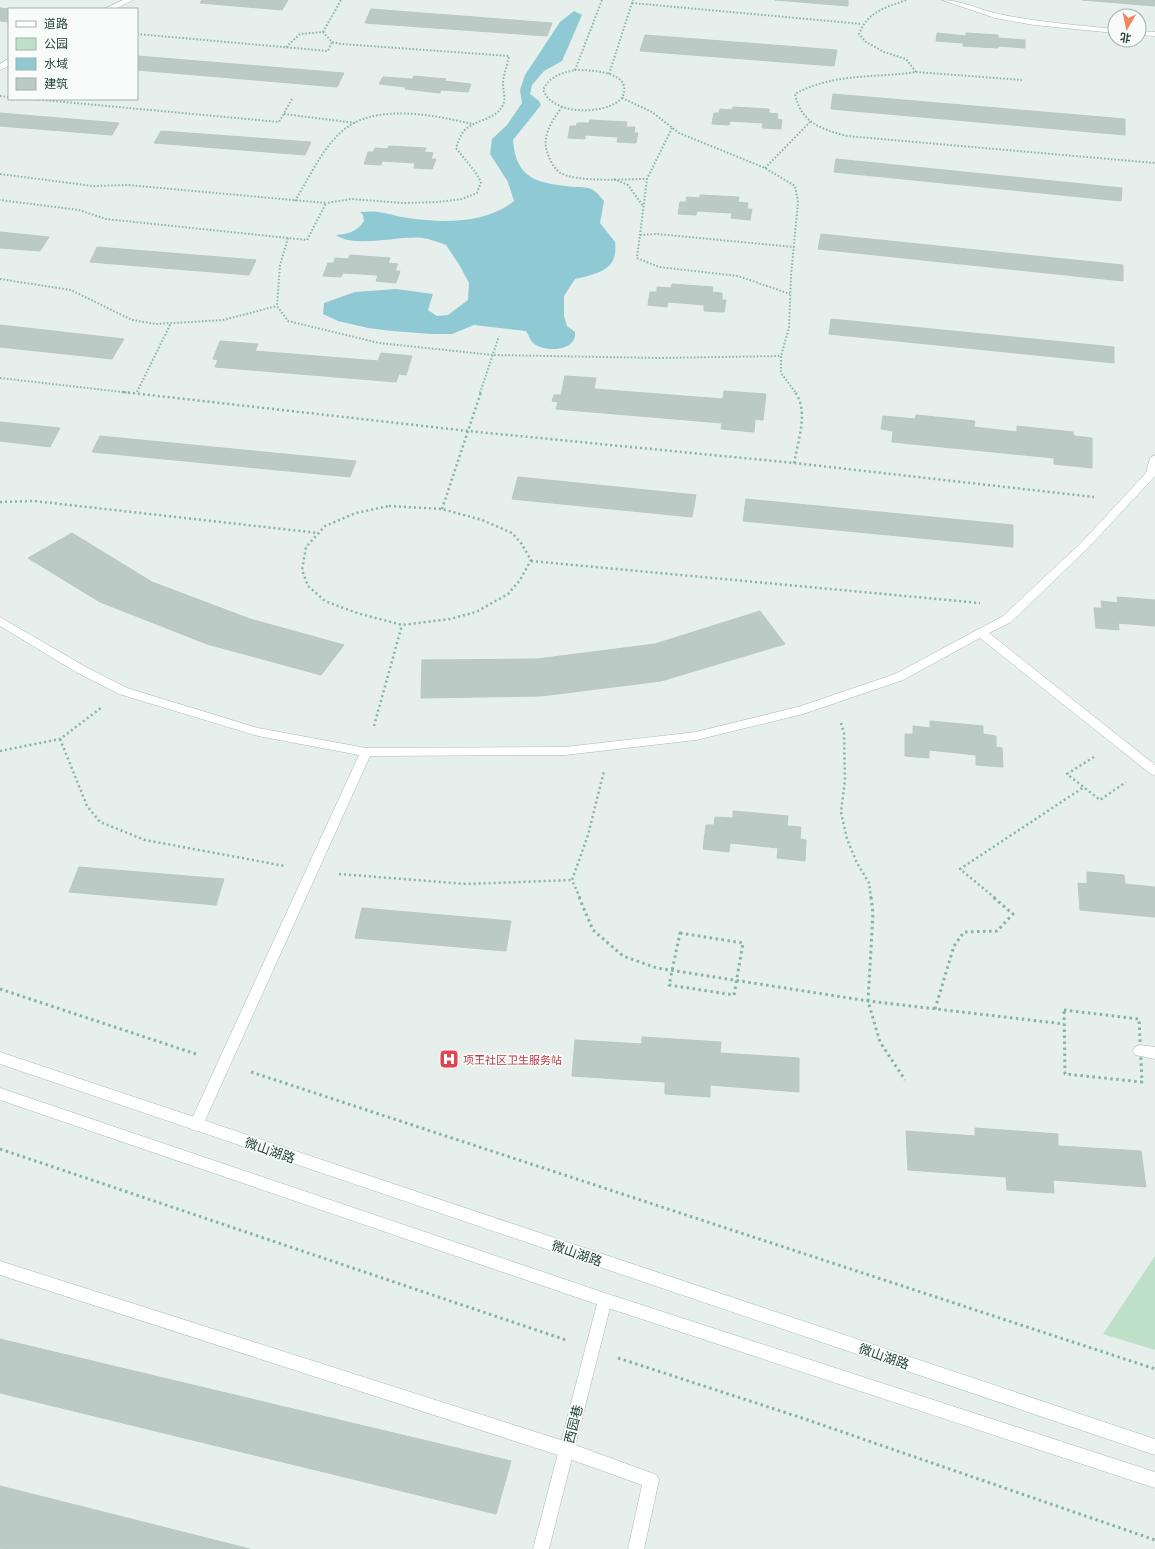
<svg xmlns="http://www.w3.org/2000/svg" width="1155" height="1549" font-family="Commissioner,'Noto Sans SC',sans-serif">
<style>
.green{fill:#bfe0c8}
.water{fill:#8ec9d4}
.building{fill:#bbcac4;stroke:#b8c9c2}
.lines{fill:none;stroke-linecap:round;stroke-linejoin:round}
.lane-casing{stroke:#a8b8b2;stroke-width:1}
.street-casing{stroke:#a8b8b2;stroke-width:1}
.secondary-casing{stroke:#a4bbb3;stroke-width:1}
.path-far2{stroke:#86b3a5;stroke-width:2;stroke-dasharray:1.5 2;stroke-linecap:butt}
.path-far1{stroke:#86b3a5;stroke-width:2.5;stroke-dasharray:2 3;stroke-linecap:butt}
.path{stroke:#86b3a5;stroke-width:3;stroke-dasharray:2.5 3.5;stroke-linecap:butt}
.lane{fill:#fff;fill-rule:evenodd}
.street{fill:#fff;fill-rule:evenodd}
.secondary{fill:#fff;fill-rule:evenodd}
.labels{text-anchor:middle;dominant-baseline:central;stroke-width:3.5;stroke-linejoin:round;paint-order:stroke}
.health-label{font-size:11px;fill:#be3a42;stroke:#f7fbf9;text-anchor:start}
.near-street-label{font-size:13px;fill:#24423a;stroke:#f7fbf9}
</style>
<rect width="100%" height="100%" fill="#e6efeb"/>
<!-- green -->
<polygon class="green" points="1155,1256 1155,1350 1103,1334"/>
<!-- water -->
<path class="water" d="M574 11 582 15 562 61 544 71 532 85 530 94 539 101 541 105 513 140C516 181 539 183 574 187 580 187 589 187 593 190 597 192 601 198 604 201L600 223 615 242C619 270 597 274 575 279L564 296V316L567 326 575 332C577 352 543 353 532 342 530 339 528 334 526 331L474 325 452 334H431L392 331 368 328 338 321 323 314 324 303 355 292 396 289 433 294 428 310 437 316 448 315 468 300 469 283 460 266 446 245C438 242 430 239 422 238 399 235 356 249 336 235 348 234 357 232 364 221L363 215 360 212C366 212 372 211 378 212 388 213 398 217 408 218 443 223 486 224 514 201L508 182 490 154 492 139 507 125 522 103 520 90 525 75 560 22Z"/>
<!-- building -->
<g class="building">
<polygon points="202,0 288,0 282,10 200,3"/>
<polygon points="775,0 848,0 848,6"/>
<polygon points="1082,0 1155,0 1155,6"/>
<polygon points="0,8 10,9 9,22 0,21"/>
<polygon points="371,9 552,23 547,36 365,23"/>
<polygon points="937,33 966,36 966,33 998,35 998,38 1025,40 1025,48 998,46 998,48 963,46 963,43 936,41"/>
<polygon points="645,35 837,50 834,66 640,51"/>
<polygon points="137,56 344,73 337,87 137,70"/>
<polygon points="414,76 446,79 444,81 471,84 468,92 441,90 440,93 405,89 406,87 379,84 383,77 412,79"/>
<polygon points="833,94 1125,119 1125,135 831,109"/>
<polygon points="733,107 769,109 769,113 778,114 777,119 782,120 781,129 762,128 763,123 730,121 729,125 712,124 714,113 719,113 720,109 732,110"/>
<polygon points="0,113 119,123 112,135 0,126"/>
<polygon points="590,120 627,122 626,127 635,127 634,133 638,133 636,143 617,142 618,137 585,135 585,139 568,138 570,126 576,126 577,123 589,123"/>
<polygon points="161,131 311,142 305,155 154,143"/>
<polygon points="389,146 426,148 424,152 433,153 431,159 436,159 432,169 414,168 415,163 382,161 381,165 364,164 368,152 373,152 375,148 387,149"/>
<polygon points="836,159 1122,188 1121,201 834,172"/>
<polygon points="700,195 739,197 738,202 748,203 747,209 752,209 750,220 731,218 732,213 697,211 696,215 678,214 680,202 686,202 687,197 700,198"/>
<polygon points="0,232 49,237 40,251 0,248"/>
<polygon points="821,234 1123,265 1123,281 818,249"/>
<polygon points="97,247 256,260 249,275 90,262"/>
<polygon points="350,255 390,258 388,263 398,264 395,271 400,271 396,283 376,281 378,275 343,273 341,277 323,276 328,263 334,263 335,258 348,259"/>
<polygon points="672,284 713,287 712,292 722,293 722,300 726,300 724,312 704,311 704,305 668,302 667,307 648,305 650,292 657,292 657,287 671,288"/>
<polygon points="831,319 1114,347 1114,363 829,334"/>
<polygon points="0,325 124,339 112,359 0,347"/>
<polygon points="220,341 258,344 255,351 378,361 381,353 412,356 406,375 399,374 396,382 215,367 218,360 213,359"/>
<polygon points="565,376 596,378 594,389 723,399 724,391 766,394 763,420 755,419 754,432 721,429 722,423 556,409 558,402 552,401 554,395 561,395"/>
<polygon points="916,415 975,421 974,427 1017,432 1017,426 1073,432 1074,436 1092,438 1092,468 1054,464 1054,458 892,442 893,431 881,429 883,416 915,419"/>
<polygon points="0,422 60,428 50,447 0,441"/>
<polygon points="100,436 356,461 350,477 92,452"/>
<polygon points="518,477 696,495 692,517 512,499"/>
<polygon points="746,499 1013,525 1013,547 743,521"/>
<polygon points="72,533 152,582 250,619 344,645 321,675 207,644 100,602 28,558"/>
<polygon points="1117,597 1155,600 1155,626 1118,623 1119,630 1096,628 1094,608 1102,608 1101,601 1118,603"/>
<polygon points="760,611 785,644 661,681 541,696 421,698 422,660 537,659 655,644"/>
<polygon points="930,721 983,726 983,734 996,736 996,747 1002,748 1003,767 976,765 976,755 929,750 929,758 905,756 905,734 913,734 913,726 930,728"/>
<polygon points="733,811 788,816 787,826 801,827 800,839 806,840 805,861 777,858 778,848 730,843 729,852 703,849 706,825 714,825 715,817 733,818"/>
<polygon points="79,867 224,879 216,905 69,892"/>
<polygon points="1087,872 1124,875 1125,884 1155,887 1155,917 1080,910 1078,883 1087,884"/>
<polygon points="362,908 511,921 506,951 355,938"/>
<polygon points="642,1037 721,1042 720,1053 799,1058 799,1092 710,1085 710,1097 665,1094 665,1082 572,1076 575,1040 642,1044"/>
<polygon points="975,1128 1058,1134 1058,1146 1141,1151 1146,1187 1053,1180 1054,1193 1007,1190 1006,1177 908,1170 906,1131 975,1136"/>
<polygon points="0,1339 511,1461 496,1514 0,1393"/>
<polygon points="0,1486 250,1549 4,1549 0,1548"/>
</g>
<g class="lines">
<!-- lane casing -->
<g class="lane-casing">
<g id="lane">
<polygon points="123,0 133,0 115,9 104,9"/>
<path d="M942 0C962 0 979 10 999 14 1037 22 1076 25 1115 29V33L1034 25 995 18Z"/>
<polygon points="1139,31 1155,32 1155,36 1139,35"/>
<polygon points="6,60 9,60 9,66 0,70 0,64"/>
<polygon points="1155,455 1155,476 1089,547 1011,622 989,633 1155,765 1155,775 1151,774 980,638 903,680 803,714 696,740 565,755 370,756 203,1125 201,1129 196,1131 191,1129 189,1125 359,755 258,736 119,694 76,672 0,626 0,617 84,666 127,688 258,728 366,748 565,747 696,732 801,706 895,674 1003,616 1081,543 1146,473 1150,458"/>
<polygon points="1140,1045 1155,1047 1155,1059 1135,1055 1133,1051 1135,1047"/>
<polygon points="0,1261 567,1442 657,1475 659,1480 644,1549 628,1549 642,1485 567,1458 0,1275"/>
</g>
</g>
<!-- street casing -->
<g class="street-casing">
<polygon id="street" points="605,1293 610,1295 612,1300 549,1549 533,1549 598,1300 600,1295"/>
</g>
<!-- secondary casing -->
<g class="secondary-casing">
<g id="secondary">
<polygon points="0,1052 1155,1439 1155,1455 0,1064"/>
<polygon points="0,1088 605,1293 1155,1472 1155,1488 605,1307 0,1100"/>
</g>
</g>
<!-- path-far2 -->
<g class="path-far2">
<path d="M906 0C885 8 868 11 859 34L866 42 884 52 906 59 916 72C875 78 832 73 795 94 801 123 821 129 847 136L1155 163"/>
<polyline points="632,3 862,24"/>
<polyline points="323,32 341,0"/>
<polyline points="137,34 328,51 332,42"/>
<path d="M286 47 300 34 323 32 332 42 341 44 509 56C508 65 503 74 503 84 503 91 506 98 503 105 495 121 475 119 464 131 460 136 458 142 456 148L476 173 481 182 477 193 462 199 438 202 403 203 351 199 326 203"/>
<path d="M575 70C590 70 635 71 622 98 607 114 564 115 548 98 546 96 545 93 543 90 550 76 561 73 575 70Z"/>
<polyline points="575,70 602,0"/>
<polyline points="916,72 1022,80"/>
<polyline points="609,74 633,0"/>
<polyline points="0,96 9,97"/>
<polyline points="622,98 652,112 679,133 765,168 795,186 798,202 791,276 789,328 781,356 781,373 796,393"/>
<polyline points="32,99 279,122 292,99"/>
<path d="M562 107C551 122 540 138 549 157 551 162 554 168 559 172 575 183 627 179 647 179"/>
<polyline points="284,114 355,123"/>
<polyline points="672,128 647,179 637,258 659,267 738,276 790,294"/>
<polyline points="765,168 811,121"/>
<polyline points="0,174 93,186 128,185 326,203 307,240 106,219 79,210 0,200"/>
<polyline points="614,179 628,185 643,206"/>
<path d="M295 201C309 178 321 151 340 133 372 102 434 115 472 124"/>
<polyline points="640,235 657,234 794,247"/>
<polyline points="288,238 280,265 277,306 288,321 379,343 493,355 657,358 781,356"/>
<polyline points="0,279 71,290 132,320 156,324 223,320 277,306"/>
<polyline points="0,378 131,393"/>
<polyline points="137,392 171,323"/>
<polyline points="480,393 499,336"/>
</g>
<!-- path-far1 -->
<g class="path-far1">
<polyline points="123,392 468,431 794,463 1094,497"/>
<path d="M794 463C798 441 809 411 795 392"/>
<polyline points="0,502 34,501 318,533"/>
<polygon points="389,506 442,509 482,520 512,533 521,543 531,560 520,580 508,594 476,612 450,619 402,625 357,613 325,601 308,586 302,570 306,547 325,526 356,513"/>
<polyline points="442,509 481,392"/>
<polyline points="531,561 980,603"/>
<polyline points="841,723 844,733 845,780 841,812 847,839 857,863 869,883 871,898"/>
<polyline points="374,726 402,625"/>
<polyline points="60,739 87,806 100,822 145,840 285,866"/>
<polyline points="0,751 60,739 101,708"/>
<polyline points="1094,757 1067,774 1100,800 1126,782"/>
<polyline points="339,874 466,884 572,880"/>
<polyline points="580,898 572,880 588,835 604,771"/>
<polyline points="995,898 960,869 1084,787"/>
</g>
<!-- path -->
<g class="path">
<polyline points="579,897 593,930 623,956 657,968 868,1001 1064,1024"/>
<polyline points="871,897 873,913 868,1001 880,1042 905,1080"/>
<polygon points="680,933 743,943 734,995 669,985"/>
<polyline points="0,989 199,1055"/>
<polyline points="935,1009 954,946 964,932 997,931 1013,914 993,897"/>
<polygon points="1064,1010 1139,1019 1142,1082 1065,1074"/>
<polyline points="251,1072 1155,1369"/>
<polyline points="0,1149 566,1340"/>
<polyline points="618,1358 802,1418 1155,1540"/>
</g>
<!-- lane -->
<use href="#lane" class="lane"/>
<!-- street -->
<use href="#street" class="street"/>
<!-- secondary -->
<use href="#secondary" class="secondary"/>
</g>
<!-- icons -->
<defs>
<g id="hospital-square" transform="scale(1)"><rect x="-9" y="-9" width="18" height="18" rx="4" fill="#e0444e" stroke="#f7fbf9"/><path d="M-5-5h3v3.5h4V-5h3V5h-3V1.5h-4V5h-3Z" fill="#fff"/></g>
</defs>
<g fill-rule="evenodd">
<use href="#hospital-square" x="449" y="1059"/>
</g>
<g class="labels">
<!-- health labels -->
<g class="health-label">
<text x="463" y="1059">项王社区卫生服务站</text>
</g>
<!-- near-street labels -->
<g class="near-street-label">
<text transform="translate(270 1150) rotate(19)">微山湖路</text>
<text transform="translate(577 1253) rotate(19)">微山湖路</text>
<text transform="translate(884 1356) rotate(19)">微山湖路</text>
<text transform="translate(573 1424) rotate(-76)">西园巷</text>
</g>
</g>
<!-- legend -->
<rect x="8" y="8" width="130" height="92" fill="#f7fbf9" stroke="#a3b1ad"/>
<rect x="16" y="21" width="20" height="6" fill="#ffffff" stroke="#a3b1ad"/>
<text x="44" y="28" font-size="12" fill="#24423a">道路</text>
<rect x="16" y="38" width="20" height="12" fill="#bfe0c8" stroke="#a3b1ad"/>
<text x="44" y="48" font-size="12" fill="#24423a">公园</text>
<rect x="16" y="58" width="20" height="12" fill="#8ec9d4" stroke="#a3b1ad"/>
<text x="44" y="68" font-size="12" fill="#24423a">水域</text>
<rect x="16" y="78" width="20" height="12" fill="#bbcac4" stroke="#a3b1ad"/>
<text x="44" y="88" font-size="12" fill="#24423a">建筑</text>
<!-- north arrow -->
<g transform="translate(1127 28) rotate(189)"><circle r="19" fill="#f7fbf9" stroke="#a3b1ad"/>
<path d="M0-3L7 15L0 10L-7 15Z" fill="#f4845f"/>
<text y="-6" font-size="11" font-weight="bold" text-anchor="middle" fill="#24423a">北</text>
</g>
</svg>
